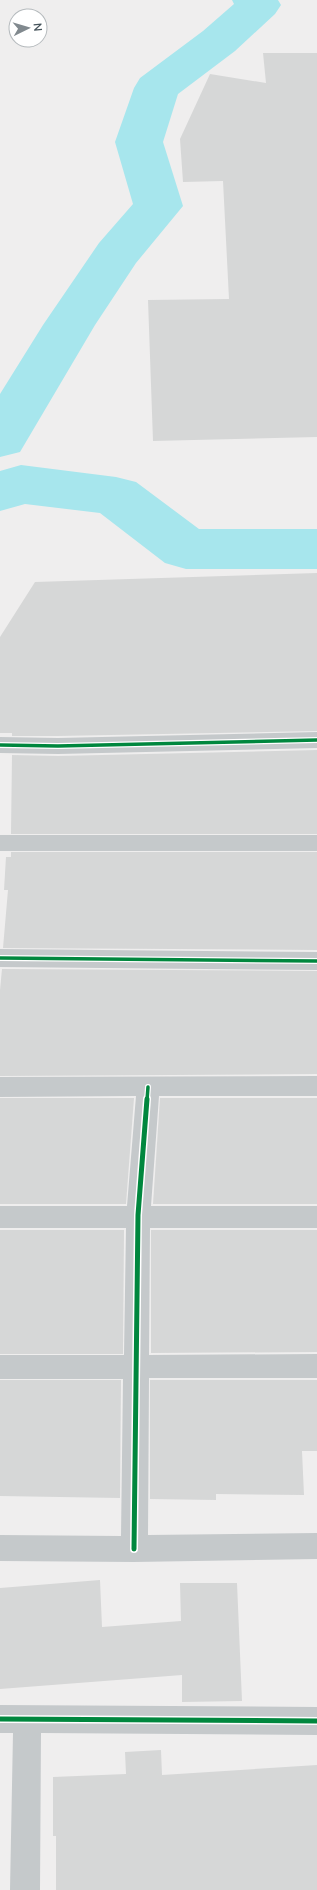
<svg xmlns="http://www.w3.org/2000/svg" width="317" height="1890" font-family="Lato,sans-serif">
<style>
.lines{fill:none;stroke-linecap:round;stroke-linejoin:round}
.river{fill:#a7e6ed;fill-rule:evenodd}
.building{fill:#d6d7d7}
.street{fill:#c5c9cb;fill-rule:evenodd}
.cycleway-far1-casing{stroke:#fff;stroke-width:6}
.cycleway-casing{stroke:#fff;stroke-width:8}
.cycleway-far1{stroke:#00873e;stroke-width:3.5}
.cycleway{stroke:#00873e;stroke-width:5}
</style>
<rect width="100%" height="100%" fill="#efeeee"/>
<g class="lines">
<!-- river -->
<g class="river">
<polygon points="232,0 278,0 281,5 275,14 235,51 178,94 163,142 183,206 136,263 95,325 20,452 0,457 0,394 43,325 99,243 133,204 115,142 134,88 140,78 203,31 234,4"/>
<polygon points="21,465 116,477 136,482 199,529 317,529 317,569 186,569 165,563 100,513 25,504 0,511 0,471"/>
</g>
</g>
<!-- building -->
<g class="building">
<polygon points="263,53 317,53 317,437 153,441 148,300 229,299 223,181 183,182 180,139 210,74 266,83"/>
<polygon points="317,573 317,731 58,736 12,736 12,733 0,733 0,637 35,582"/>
<polygon points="317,750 317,834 11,834 12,755 58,756"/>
<polygon points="11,852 317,852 317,950 3,948 8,890 4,890 6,857 11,857"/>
<polygon points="2,969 317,971 317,1074 0,1076 0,990"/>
<polygon points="0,1098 134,1098 126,1204 0,1204"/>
<polygon points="160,1098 317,1098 317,1204 153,1204"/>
<polygon points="0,1230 124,1230 123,1354 0,1354"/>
<polygon points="151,1230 317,1230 317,1352 151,1353"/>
<polygon points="0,1380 121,1380 120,1498 0,1496"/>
<polygon points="150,1380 317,1380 317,1451 302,1451 304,1495 216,1494 216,1500 150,1499"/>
<polygon points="100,1580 102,1627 181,1621 180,1583 237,1583 242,1701 182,1702 182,1675 0,1689 0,1588"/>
<polygon points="161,1750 162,1775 317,1765 317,1890 56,1890 56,1836 53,1836 53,1777 126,1774 125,1752"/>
</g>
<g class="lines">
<!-- street -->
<g class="street">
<polygon points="317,732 317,748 58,754 0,753 0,737 58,738"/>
<rect x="0" y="835" width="317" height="16"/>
<polygon points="0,949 317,952 317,970 0,967"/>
<polygon points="317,1076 317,1096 159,1096 151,1206 317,1206 317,1228 150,1228 149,1355 317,1354 317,1378 149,1378 148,1535 317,1533 317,1559 134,1562 0,1561 0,1535 121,1536 123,1379 0,1379 0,1355 124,1355 126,1228 0,1228 0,1206 127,1206 136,1096 0,1097 0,1077"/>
<polygon points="0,1705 317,1707 317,1735 41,1733 40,1890 10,1890 13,1733 0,1733"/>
</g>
<!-- cycleway-far1 casing -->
<g class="cycleway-far1-casing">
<g id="cycleway-far1">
<polyline points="0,745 58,746 317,740"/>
<polyline points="0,958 317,961"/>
<polyline points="147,1100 148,1087"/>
</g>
</g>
<!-- cycleway casing -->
<g class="cycleway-casing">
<g id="cycleway">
<polyline points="134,1549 138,1215 147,1099"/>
<polyline points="0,1719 317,1721"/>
</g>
</g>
<!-- cycleway-far1 -->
<use href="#cycleway-far1" class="cycleway-far1"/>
<!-- cycleway -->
<use href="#cycleway" class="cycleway"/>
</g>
<!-- north arrow -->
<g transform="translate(28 28) rotate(85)"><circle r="19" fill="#ffffff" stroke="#b5babd"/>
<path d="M0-3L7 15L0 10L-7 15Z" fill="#81898e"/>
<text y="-6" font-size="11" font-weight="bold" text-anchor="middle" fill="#46535b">N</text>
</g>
</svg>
